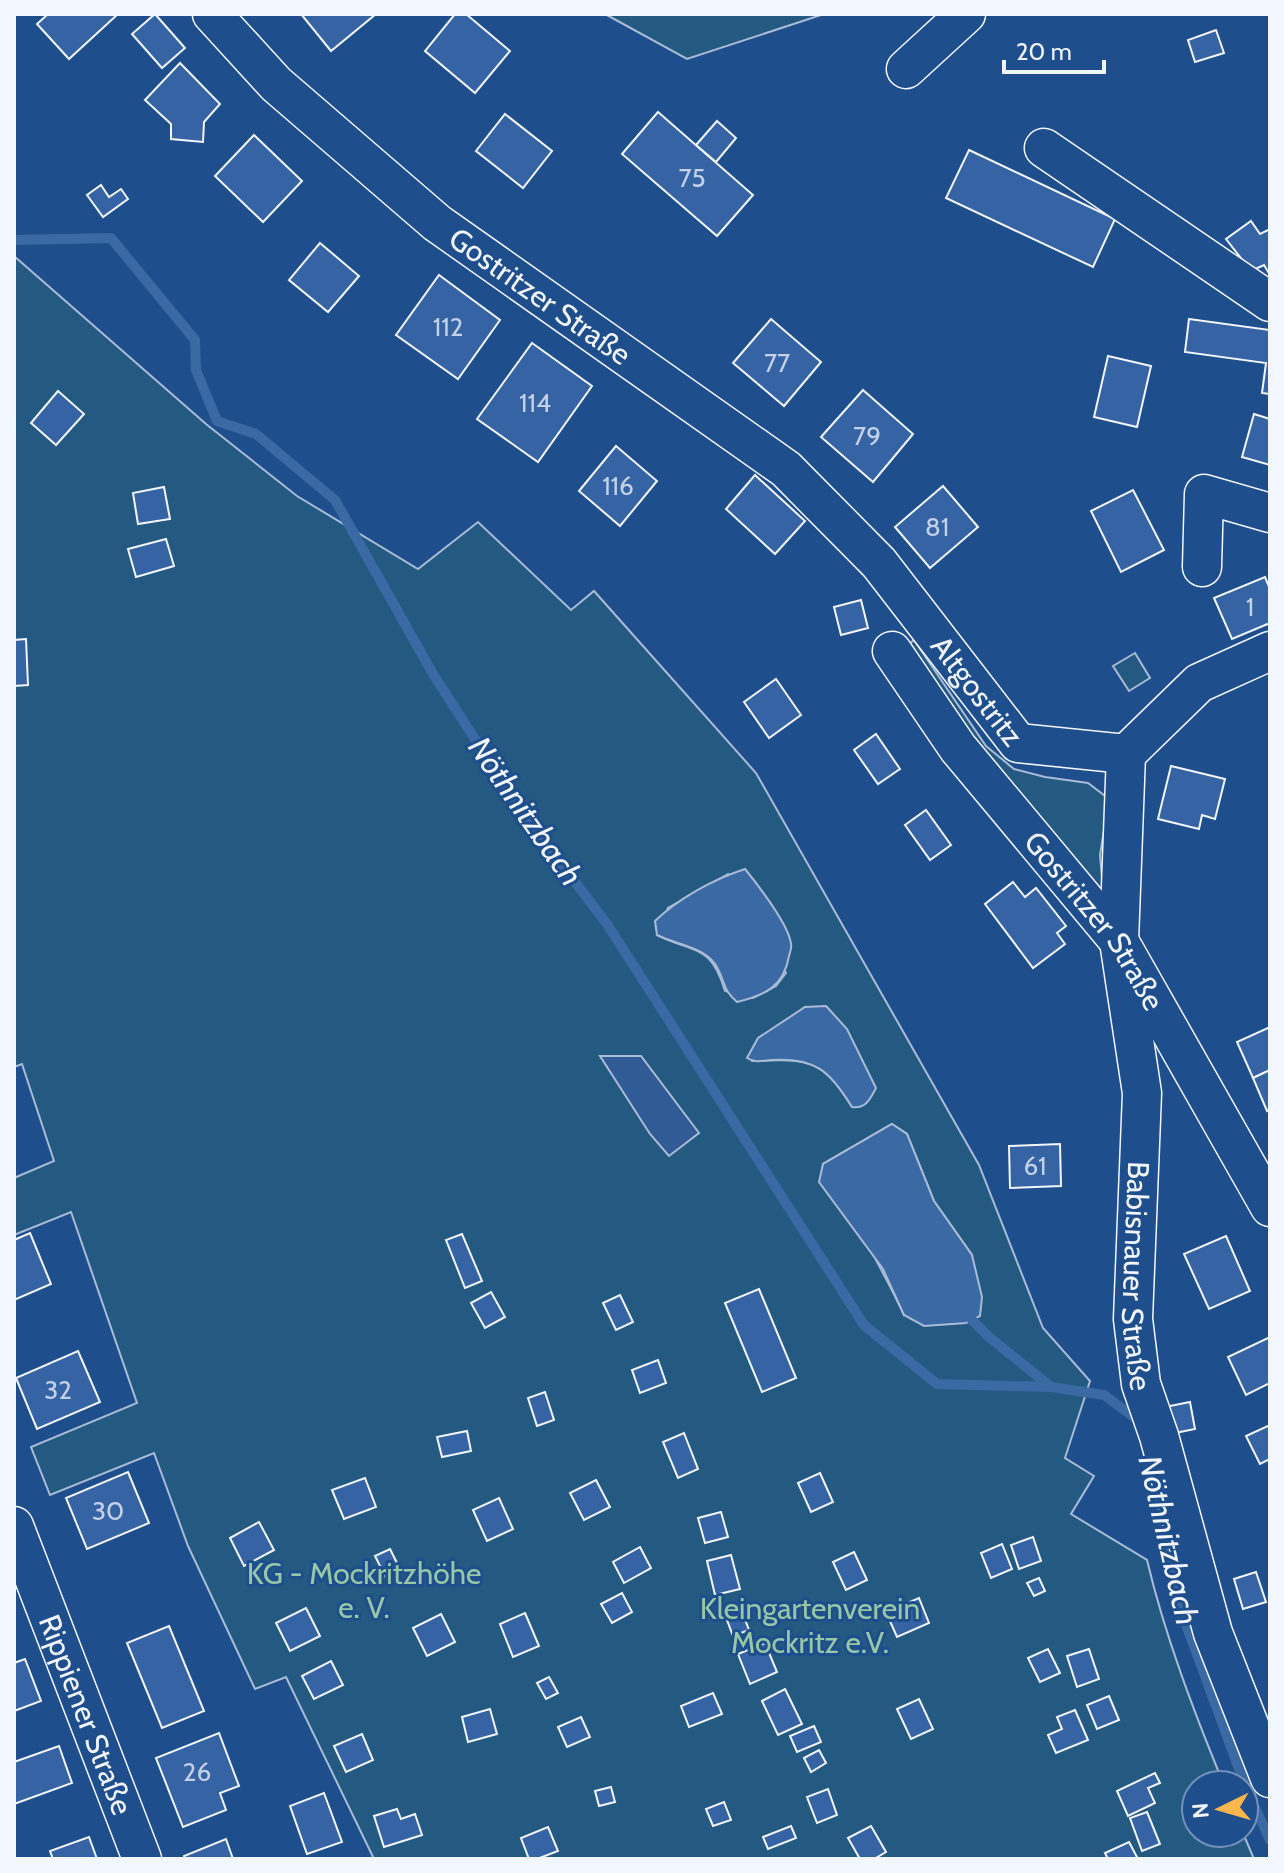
<svg xmlns="http://www.w3.org/2000/svg" width="1284" height="1873" font-family="Cabin,sans-serif">
<style>
.green{fill:#245a82;stroke:#a8bbd7;stroke-width:2;fill-rule:evenodd}
.parking{fill:#305b95;stroke:#a8bbd7;stroke-width:2}
.water{fill:#3b69a3;stroke:#a8bbd7;stroke-width:2}
.lines{fill:none;stroke-linecap:round;stroke-linejoin:round}
.stream{stroke:#3b69a3;stroke-width:10}
.building{fill:#3563a3;stroke:#f2f6ff;stroke-width:2}
.minor-casing{stroke:#f2f6ff;stroke-width:41}
.minor{stroke:#1f4e8c;stroke-width:38}
.labels{text-anchor:middle;dominant-baseline:central;stroke-width:6;stroke-linejoin:round;paint-order:stroke}
.number-label{font-size:26px;fill:#c3d1e8}
.street-label{font-size:30px;fill:#f2f6ff;stroke:#1f4e8c}
.park-label{font-size:30px;fill:#97c8a6;stroke:#1f4e8c}
.water-label{font-size:32px;font-style:italic;fill:#f2f6ff;stroke:#1f4e8c}
</style>
<rect width="100%" height="100%" fill="#1f4e8c"/>
<!-- green -->
<g class="green">
<polygon points="605,14 824,14 687,59"/>
<path d="M14 256 206 424 297 496 418 569 478 522 571 610 594 591 756 773 979 1165 1043 1328 1090 1381 1065 1458 1094 1476 1071 1514 1147 1560C1165 1636 1194 1712 1224 1785H1196V1833H1243L1254 1859H374L286 1677 255 1689 188 1546 154 1453 50 1495 31 1447 137 1403 71 1212 14 1235V1178L54 1161 22 1064 14 1067ZM728 874 786 973 776 986 753 998 725 991C711 944 696 954 657 935L668 908ZM805 1007 852 1107C822 1057 807 1059 753 1061L786 1022ZM892 1124 907 1134 934 1201 972 1255 904 1315C880 1263 850 1215 823 1164Z"/>
<polygon points="914,640 986,746 1014,769 1045,777 1088,783 1109,799 1100,855 1104,902 977,756 909,644"/>
<polygon points="1135,653 1150,678 1129,691 1113,666"/>
</g>
<!-- parking -->
<polygon class="parking" points="600,1056 641,1056 699,1133 669,1156 650,1134"/>
<!-- water -->
<g class="water">
<path d="M745 869C758 885 789 925 791 944 792 948 790 952 789 956 784 986 766 995 737 1002 723 990 726 985 718 969 708 947 677 945 657 935L655 921C679 898 714 879 745 869Z"/>
<path d="M826 1006 847 1029 876 1088C870 1099 866 1109 852 1107 830 1071 815 1057 771 1060 762 1061 755 1063 747 1058L758 1038 805 1007Z"/>
<polygon points="892,1124 907,1134 934,1201 972,1255 982,1297 980,1316 966,1323 924,1326 904,1315 883,1269 819,1182 823,1164"/>
</g>
<g class="lines">
<!-- stream -->
<g class="stream">
<polyline points="14,240 111,238 195,340 196,370 217,421 256,434 335,500 433,674 524,815 607,924 864,1325 937,1384 1051,1387"/>
<polyline points="972,1320 989,1337 1051,1387 1104,1395 1142,1423"/>
<polyline points="1159,1505 1176,1597 1246,1788 1270,1840"/>
</g>
</g>
<!-- building -->
<g class="building">
<polygon points="48,14 118,14 69,59 37,24"/>
<polygon points="155,14 185,48 162,68 132,34"/>
<polygon points="301,14 376,14 331,51"/>
<polygon points="455,14 466,14 510,51 475,93 425,51"/>
<polygon points="1216,30 1224,53 1195,62 1188,40"/>
<polygon points="180,63 220,104 204,122 203,142 171,139 171,124 145,100"/>
<polygon points="658,112 753,195 717,236 622,154"/>
<polygon points="505,114 552,151 523,188 476,151"/>
<polygon points="717,121 736,138 716,162 696,145"/>
<polygon points="254,135 302,181 263,222 215,176"/>
<polygon points="969,150 1115,219 1093,267 946,198"/>
<polygon points="101,185 109,197 121,189 128,199 103,217 87,195"/>
<polygon points="1251,221 1260,234 1270,229 1270,275 1264,265 1251,271 1226,239"/>
<polygon points="320,243 359,276 328,312 289,280"/>
<polygon points="439,275 500,320 458,379 396,335"/>
<polygon points="771,319 821,362 784,406 733,363"/>
<polygon points="1189,319 1270,330 1270,394 1262,393 1266,363 1185,352"/>
<polygon points="532,343 592,386 538,462 477,419"/>
<polygon points="1108,356 1151,366 1137,427 1094,417"/>
<polygon points="863,390 913,434 873,482 821,437"/>
<polygon points="58,391 84,414 56,445 31,423"/>
<polygon points="1254,414 1270,419 1270,465 1242,457"/>
<polygon points="616,446 657,481 620,526 579,491"/>
<polygon points="755,475 805,521 775,554 726,509"/>
<polygon points="943,486 978,527 930,568 895,527"/>
<polygon points="164,487 170,519 138,524 133,493"/>
<polygon points="1133,490 1164,550 1121,572 1091,511"/>
<polygon points="166,539 174,566 136,577 128,549"/>
<polygon points="1265,577 1270,589 1270,623 1232,639 1214,598"/>
<polygon points="861,600 868,628 841,635 834,607"/>
<polygon points="26,639 28,685 14,686 14,640"/>
<polygon points="776,679 801,715 769,738 744,702"/>
<polygon points="876,734 900,769 878,784 854,750"/>
<polygon points="1171,766 1225,779 1215,819 1202,815 1199,829 1158,819"/>
<polygon points="926,810 951,845 930,860 905,825"/>
<polygon points="1013,882 1025,897 1036,888 1066,926 1057,933 1065,944 1033,968 985,904"/>
<polygon points="1270,1027 1270,1070 1253,1078 1237,1042"/>
<polygon points="1270,1070 1270,1109 1267,1111 1253,1078"/>
<polygon points="1060,1144 1061,1186 1010,1188 1009,1146"/>
<polygon points="30,1233 51,1284 14,1300 14,1240"/>
<polygon points="462,1234 482,1281 465,1288 446,1240"/>
<polygon points="1226,1236 1250,1291 1209,1309 1184,1254"/>
<polygon points="759,1289 796,1378 762,1392 725,1303"/>
<polygon points="491,1292 505,1317 485,1328 471,1303"/>
<polygon points="620,1295 633,1322 616,1330 603,1303"/>
<polygon points="1270,1337 1270,1383 1246,1395 1228,1357"/>
<polygon points="78,1351 100,1402 37,1429 16,1378"/>
<polygon points="658,1360 666,1383 640,1393 632,1370"/>
<polygon points="545,1392 554,1420 537,1426 528,1398"/>
<polygon points="1190,1402 1195,1429 1170,1434 1165,1407"/>
<polygon points="1270,1425 1270,1459 1260,1464 1246,1436"/>
<polygon points="467,1431 471,1451 442,1457 437,1437"/>
<polygon points="684,1433 698,1469 678,1478 663,1442"/>
<polygon points="128,1472 149,1523 87,1549 66,1498"/>
<polygon points="820,1473 833,1502 811,1512 798,1483"/>
<polygon points="365,1478 376,1507 344,1519 332,1490"/>
<polygon points="596,1480 610,1507 584,1520 570,1493"/>
<polygon points="499,1498 513,1529 487,1541 473,1510"/>
<polygon points="721,1512 728,1537 705,1543 698,1518"/>
<polygon points="259,1522 274,1550 244,1566 230,1538"/>
<polygon points="1033,1537 1041,1561 1019,1569 1011,1545"/>
<polygon points="1002,1544 1012,1569 991,1578 981,1553"/>
<polygon points="640,1547 651,1568 624,1583 613,1562"/>
<polygon points="390,1549 401,1571 386,1578 375,1556"/>
<polygon points="854,1552 867,1580 846,1590 833,1562"/>
<polygon points="731,1555 740,1589 715,1595 707,1561"/>
<polygon points="1256,1572 1266,1602 1243,1609 1234,1579"/>
<polygon points="1039,1578 1045,1591 1034,1596 1027,1583"/>
<polygon points="622,1593 632,1612 612,1623 601,1604"/>
<polygon points="919,1598 929,1623 897,1637 886,1612"/>
<polygon points="740,1606 749,1630 733,1636 724,1612"/>
<polygon points="306,1608 320,1636 290,1651 276,1623"/>
<polygon points="525,1613 539,1646 513,1657 500,1624"/>
<polygon points="441,1614 455,1642 427,1656 413,1628"/>
<polygon points="169,1626 204,1711 162,1728 127,1643"/>
<polygon points="765,1643 777,1672 750,1684 738,1654"/>
<polygon points="1048,1649 1060,1673 1040,1682 1028,1658"/>
<polygon points="1089,1649 1099,1679 1077,1687 1067,1656"/>
<polygon points="25,1659 41,1701 14,1711 14,1663"/>
<polygon points="331,1661 343,1685 314,1699 302,1676"/>
<polygon points="549,1677 558,1693 546,1699 537,1683"/>
<polygon points="785,1689 802,1724 778,1735 762,1701"/>
<polygon points="713,1693 722,1714 689,1727 681,1706"/>
<polygon points="1109,1696 1119,1720 1097,1729 1087,1705"/>
<polygon points="919,1699 933,1729 911,1739 897,1709"/>
<polygon points="490,1709 497,1734 468,1742 462,1717"/>
<polygon points="1075,1710 1088,1740 1056,1753 1048,1735 1062,1729 1057,1717"/>
<polygon points="581,1717 590,1737 567,1747 558,1727"/>
<polygon points="814,1726 821,1742 797,1752 790,1736"/>
<polygon points="219,1733 239,1786 220,1793 226,1810 183,1827 156,1758"/>
<polygon points="362,1734 373,1760 346,1772 334,1746"/>
<polygon points="59,1746 72,1783 14,1804 14,1762"/>
<polygon points="819,1750 826,1763 811,1772 804,1758"/>
<polygon points="1155,1773 1160,1783 1148,1788 1155,1803 1128,1816 1117,1791"/>
<polygon points="611,1787 615,1802 599,1806 595,1791"/>
<polygon points="828,1789 837,1815 817,1823 807,1797"/>
<polygon points="324,1793 342,1842 307,1854 290,1806"/>
<polygon points="724,1802 731,1820 713,1826 706,1809"/>
<polygon points="397,1809 401,1819 415,1814 422,1835 384,1847 374,1816"/>
<polygon points="1147,1812 1160,1844 1142,1851 1130,1818"/>
<polygon points="791,1826 796,1838 768,1849 763,1837"/>
<polygon points="871,1826 886,1852 874,1859 860,1859 848,1838"/>
<polygon points="548,1827 558,1851 537,1859 529,1859 521,1838"/>
<polygon points="89,1837 97,1859 53,1859 50,1851"/>
<polygon points="226,1839 233,1859 185,1859 184,1856"/>
<polygon points="1129,1842 1138,1859 1108,1859 1105,1853"/>
</g>
<g class="lines">
<!-- minor casing -->
<g class="minor-casing">
<g id="minor">
<path id="s1" d="M212 14 276 84 437 223 786 469 879 563 1018 743 1126 754 1199 683 1270 651"/>
<polyline points="906,69 966,14"/>
<polyline points="1044,148 1270,302"/>
<polyline points="1202,567 1204,494 1270,513"/>
<path id="s2" d="M892 651 958 748 1119 941 1270 1207"/>
<path id="s3" d="M1126 754 1119 941 1142 1093 1133 1319 1141 1384 1159 1436 1213 1633 1270 1778"/>
<path id="s4" d="M14 1526 142 1859"/>
</g>
</g>
<!-- minor -->
<use href="#minor" class="minor"/>
</g>
<g class="labels">
<!-- number labels -->
<g class="number-label">
<text x="692" y="178">75</text>
<text x="448" y="327">112</text>
<text x="777" y="363">77</text>
<text x="535" y="403">114</text>
<text x="867" y="436">79</text>
<text x="618" y="486">116</text>
<text x="937" y="527">81</text>
<text x="1250" y="607">1</text>
<text x="1035" y="1166">61</text>
<text x="58" y="1390">32</text>
<text x="108" y="1511">30</text>
<text x="197" y="1772">26</text>
</g>
<!-- street labels -->
<g class="street-label">
<text stroke="none"><textPath href="#s1" startOffset="434">Gostritzer Straße</textPath></text>
<text stroke="none"><textPath href="#s1" startOffset="1028">Altgostritz</textPath></text>
<text stroke="none"><textPath href="#s2" startOffset="338">Gostritzer Straße</textPath></text>
<text stroke="none"><textPath href="#s3" startOffset="524">Babisnauer Straße</textPath></text>
<text stroke="none"><textPath href="#s4" startOffset="202">Rippiener Straße</textPath></text>
</g>
<!-- park labels -->
<g class="park-label">
<text x="364" y="1573">KG - Mockritzhöhe<tspan x="364" dy="34">e. V.</tspan></text>
<text x="810" y="1608">Kleingartenverein<tspan x="810" dy="34">Mockritz e.V.</tspan></text>
</g>
<!-- water labels -->
<g class="water-label">
<text transform="translate(526 811) rotate(55)">Nöthnitzbach</text>
<text transform="translate(1169 1540) rotate(77)">Nöthnitzbach</text>
</g>
</g>
<!-- border -->
<rect width="1284" height="1873" fill="none" stroke="#f2f6ff" stroke-width="32"/>
<!-- north arrow -->
<g transform="translate(1220 1809) rotate(265)"><circle r="38" fill="#1f4e8c" stroke="#7391ba" stroke-width="2"/>
<path d="M0-6L14 30L0 20L-14 30Z" fill="#ffb74d"/>
<text y="-12" font-size="22" font-weight="bold" text-anchor="middle" fill="#f2f6ff">N</text>
</g>
<!-- scale -->
<path d="M1004 60v12h100v-12" fill="none" stroke="#f2f6ff" stroke-width="4"/>
<text x="1016" y="60" font-size="24" fill="#f2f6ff" stroke="#1f4e8c" stroke-width="6" paint-order="stroke">20 m</text>
</svg>
